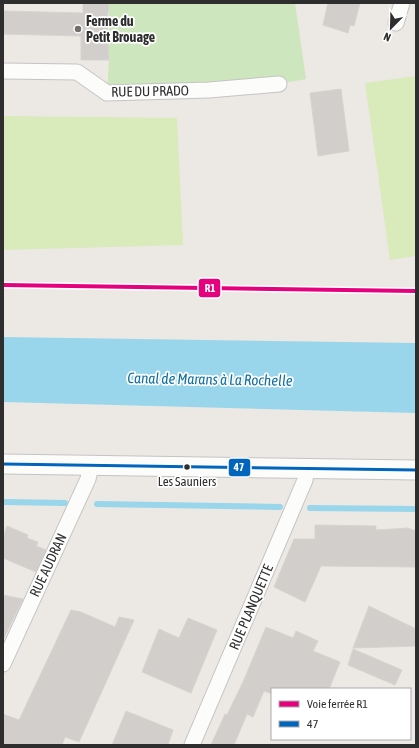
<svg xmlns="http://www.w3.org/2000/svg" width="419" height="748" font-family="'Asap Condensed',sans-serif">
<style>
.green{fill:#cee6be}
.pitch{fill:#d9eabb}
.water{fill:#99d6ec}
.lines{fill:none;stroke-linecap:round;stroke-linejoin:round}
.stream{stroke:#99d6ec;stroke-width:6}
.building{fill:#d1cecb;stroke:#d7d4d0}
.minor-casing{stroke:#c5c4c5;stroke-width:17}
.tertiary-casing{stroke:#c5c4c5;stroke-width:21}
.minor{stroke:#fcfcfb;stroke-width:15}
.tertiary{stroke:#fcfcfb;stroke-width:19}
.bus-1-casing{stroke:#fff;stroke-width:6}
.bus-1{stroke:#0065bd;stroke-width:3}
.rail-1-casing{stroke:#fff;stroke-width:7}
.rail-1{stroke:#e5007d;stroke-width:4}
.poi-dot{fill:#706f6e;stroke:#fff;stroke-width:1.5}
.bus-dot{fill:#2e2e2e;stroke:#fff;stroke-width:1.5}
.labels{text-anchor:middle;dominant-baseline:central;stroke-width:3.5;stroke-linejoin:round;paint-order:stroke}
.bus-label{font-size:13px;fill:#2e2e2e;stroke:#fff}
.poi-label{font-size:14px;font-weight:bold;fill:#2e2e2e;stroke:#fff;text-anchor:start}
.street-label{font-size:14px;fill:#2e2e2e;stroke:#fff}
.water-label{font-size:15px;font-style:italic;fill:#0d6fa3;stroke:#fff}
.line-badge{stroke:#fff;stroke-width:1.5}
.badge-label{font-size:11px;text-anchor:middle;font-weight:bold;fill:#fff}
</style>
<rect width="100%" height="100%" fill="#ece8e4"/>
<!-- green -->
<polygon class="green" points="109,3 295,3 306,79 279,84 107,93 109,60"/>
<!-- pitch -->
<g class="pitch">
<polygon points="416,76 416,256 390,260 365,83"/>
<polygon points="3,116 177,118 183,245 3,250"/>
</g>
<!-- water -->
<polygon class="water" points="3,337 416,343 416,413 3,402"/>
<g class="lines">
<!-- stream -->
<g class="stream">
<polyline points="3,502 65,503"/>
<polyline points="97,504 280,507"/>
<polyline points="310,508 416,509"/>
</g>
</g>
<!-- building -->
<g class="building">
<polygon points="83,3 109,3 107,22 109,60 81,60 81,36 3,34 3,11 83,13"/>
<polygon points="328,3 360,3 354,26 350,25 348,33 323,25"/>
<polygon points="341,89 349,151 318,156 310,93"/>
<polygon points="315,525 376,526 376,530 408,528 416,531 416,567 321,566 305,602 274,587 294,539 315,539"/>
<polygon points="7,526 28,535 27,538 38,542 36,546 46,550 36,572 3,558 3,537"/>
<polygon points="3,595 23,599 3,640"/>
<polygon points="369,606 416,629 416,646 353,648"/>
<polygon points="71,610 81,612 115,627 119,617 134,620 79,742 65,737 62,745 3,745 3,714 19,720"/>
<polygon points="188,618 217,630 191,693 142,672 159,629 179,638"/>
<polygon points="266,627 293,638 296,631 318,641 313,651 340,662 329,689 272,689 272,694 264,691 253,717 247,714 234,745 211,745 225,714 227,715 243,682"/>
<polygon points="353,649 402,670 395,685 348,665"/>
<polygon points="126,711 173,730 168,745 112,745"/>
</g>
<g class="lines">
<!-- minor casing -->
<g class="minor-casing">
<g id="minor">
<polyline points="396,23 402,3"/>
<polyline points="3,71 77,72 107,93 209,90 279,84"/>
<polyline points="3,664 88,479 91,466"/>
<polyline points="192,745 305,480 307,468"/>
</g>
</g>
<!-- tertiary casing -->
<g class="tertiary-casing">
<polyline id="tertiary" points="3,464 416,470"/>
</g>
<!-- minor -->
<use href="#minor" class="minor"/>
<!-- tertiary -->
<use href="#tertiary" class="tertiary"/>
<!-- bus-1 casing -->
<g class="bus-1-casing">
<polyline id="bus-1" points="3,464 416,470"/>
</g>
<!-- bus-1 -->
<use href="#bus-1" class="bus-1"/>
<!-- rail-1 casing -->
<g class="rail-1-casing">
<polyline id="rail-1" points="3,285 416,291"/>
</g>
<!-- rail-1 -->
<use href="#rail-1" class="rail-1"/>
</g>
<!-- markers -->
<circle class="poi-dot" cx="78" cy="29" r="4"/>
<circle class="bus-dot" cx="187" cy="467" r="3.5"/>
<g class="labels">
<!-- bus labels -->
<g class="bus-label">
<text x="187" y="481">Les Sauniers</text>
</g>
<!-- poi labels -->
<g class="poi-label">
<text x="86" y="21">Ferme du<tspan x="86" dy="16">Petit Brouage</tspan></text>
</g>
<!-- street labels -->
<g class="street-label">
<text transform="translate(150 91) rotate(-1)">RUE DU PRADO</text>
<text transform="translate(48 565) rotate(-65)">RUE AUDRAN</text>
<text transform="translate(251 607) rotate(-67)">RUE PLANQUETTE</text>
</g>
<!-- water labels -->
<g class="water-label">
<text transform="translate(210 379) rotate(1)">Canal de Marans à La Rochelle</text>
</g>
</g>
<g class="line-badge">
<rect x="198" y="278" width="23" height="20" rx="4" fill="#e5007d"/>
<rect x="228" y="458" width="23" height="19" rx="4" fill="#0065bd"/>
</g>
<g class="badge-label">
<text x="210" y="292">R1</text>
<text x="239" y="471">47</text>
</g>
<!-- border -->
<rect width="419" height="748" fill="none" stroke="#2e2e2e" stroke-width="8"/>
<!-- legend -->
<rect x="271" y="688" width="140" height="52" fill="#ffffff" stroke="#ababab"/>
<rect x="279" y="701" width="20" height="6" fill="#e5007d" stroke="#ababab"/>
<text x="307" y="708" font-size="12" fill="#2e2e2e">Voie ferrée R1</text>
<rect x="279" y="721" width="20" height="6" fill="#0065bd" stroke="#ababab"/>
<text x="307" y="728" font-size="12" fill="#2e2e2e">47</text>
<!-- north arrow -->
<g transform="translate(391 28) rotate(203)" stroke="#ffffff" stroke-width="3" paint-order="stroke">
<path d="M0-3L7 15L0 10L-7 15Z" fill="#2e2e2e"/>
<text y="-6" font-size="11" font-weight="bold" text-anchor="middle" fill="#2e2e2e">N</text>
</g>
</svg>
